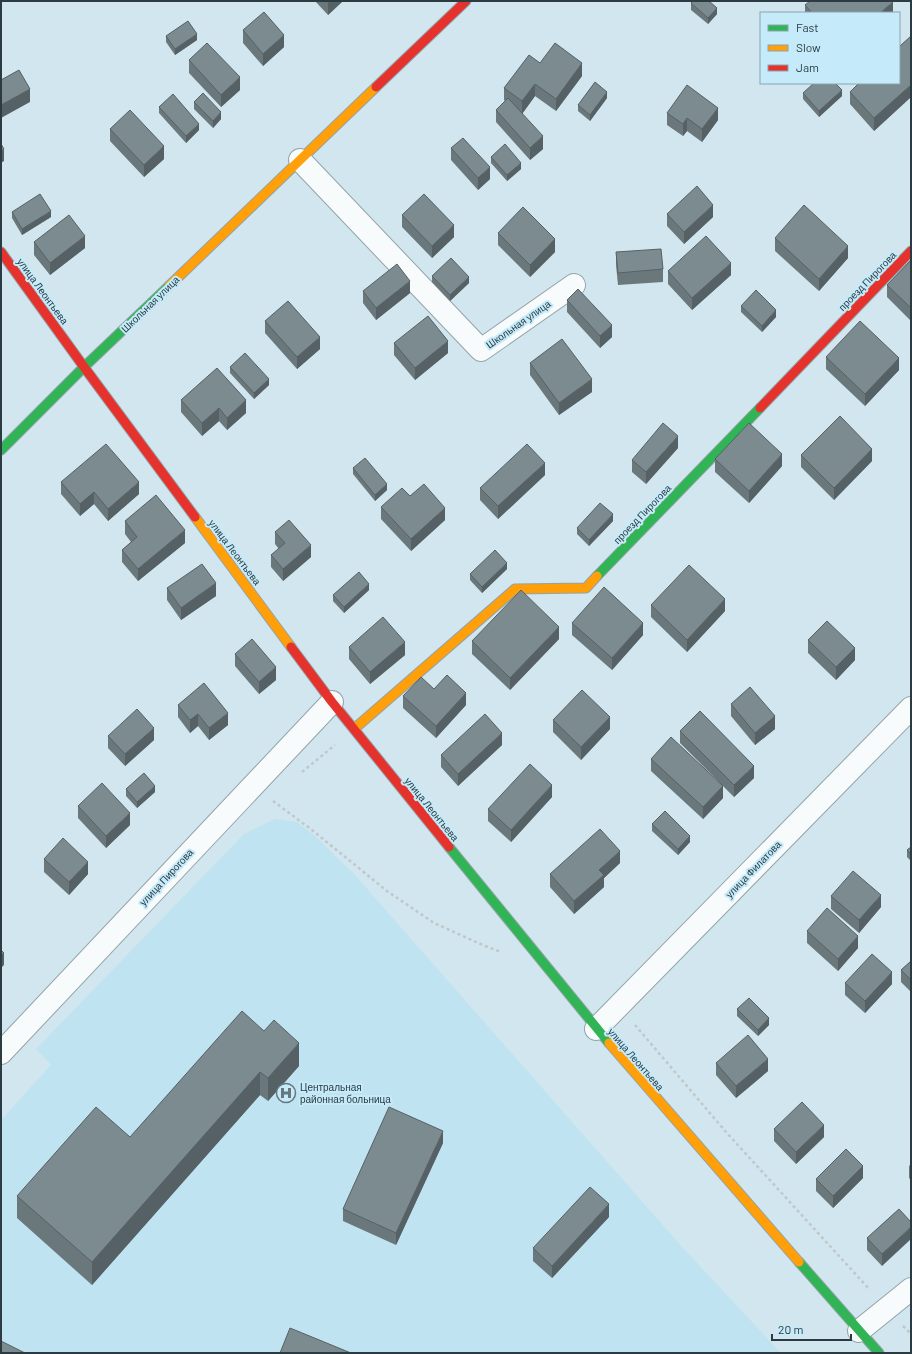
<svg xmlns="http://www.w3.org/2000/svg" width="912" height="1354" font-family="Barlow,sans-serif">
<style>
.built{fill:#c0e3f1}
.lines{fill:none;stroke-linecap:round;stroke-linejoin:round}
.street-casing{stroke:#93a3a9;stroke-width:24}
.fast-casing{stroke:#93a3a9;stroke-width:11}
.slow-casing{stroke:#93a3a9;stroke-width:11}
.jam-casing{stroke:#93a3a9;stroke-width:11}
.path{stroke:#c0c8ca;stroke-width:2.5;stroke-dasharray:3 3;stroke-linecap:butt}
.street{stroke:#f8fbfc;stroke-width:22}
.fast{stroke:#30b455;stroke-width:9}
.slow{stroke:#ff9f0a;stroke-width:9}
.jam{stroke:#e5322d;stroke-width:9}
.wall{fill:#6a787c}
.shaded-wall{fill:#566165}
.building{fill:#7b8b90;stroke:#566165}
.labels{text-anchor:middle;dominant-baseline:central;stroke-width:4;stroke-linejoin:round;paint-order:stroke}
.street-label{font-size:10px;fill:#2c3b41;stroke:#c5ebfa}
.poi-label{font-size:10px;fill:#2c3b41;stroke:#c5ebfa;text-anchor:start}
</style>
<rect width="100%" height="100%" fill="#d1e6ee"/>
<!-- built -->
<polygon class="built" points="275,819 297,822 315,836 354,874 683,1248 781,1353 1,1353 1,1120 51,1065 36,1049 244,834"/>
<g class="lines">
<!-- street casing -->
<g class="street-casing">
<g id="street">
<polyline points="300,160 481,350 574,285"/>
<polyline points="596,1029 911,708"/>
<polyline points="1,1053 332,702"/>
<polyline points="859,1331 911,1289"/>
</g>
</g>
<!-- fast casing -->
<g class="fast-casing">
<g id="fast">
<polyline points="1,450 84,367 169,286"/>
<polyline points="597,576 760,408"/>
<polyline points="449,847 609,1043"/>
<polyline points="799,1262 879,1353"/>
</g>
</g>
<!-- slow casing -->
<g class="slow-casing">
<g id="slow">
<polyline points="169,286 376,87"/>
<polyline points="195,517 291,647"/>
<polyline points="354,729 515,589 586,588 597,576"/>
<polyline points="609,1043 799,1262"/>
</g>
</g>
<!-- jam casing -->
<g class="jam-casing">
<g id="jam">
<polyline points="376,87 466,1"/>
<polyline points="1,252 84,367 195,517"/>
<polyline points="760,408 911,251"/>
<polyline points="291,647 332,702 449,847"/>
</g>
</g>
<!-- path -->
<g class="path">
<polyline points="302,772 335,745"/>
<polyline points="273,801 312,830 387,891 434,923 485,946 501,952"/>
<polyline points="635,1025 726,1132 870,1290"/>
<polyline points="903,1326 911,1334"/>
</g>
<!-- street -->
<use href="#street" class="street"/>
<!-- fast -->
<use href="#fast" class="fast"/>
<!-- slow -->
<use href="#slow" class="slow"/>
<!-- jam -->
<use href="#jam" class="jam"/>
</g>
<!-- wall -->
<g class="wall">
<polygon points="315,1 343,1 328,15"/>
<polygon points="691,3 717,14 708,24 691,10"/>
<polygon points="805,5 893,13 805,13"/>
<polygon points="243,30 284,47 263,66 243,43"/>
<polygon points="166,36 197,40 175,55 166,42"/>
<polygon points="911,36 911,97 874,131 850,104 850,92"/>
<polygon points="189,60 240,90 221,107 189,73"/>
<polygon points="540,63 582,76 556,111 535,96 522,114 543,149 530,160 496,122 496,110 505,101 504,100 504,88"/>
<polygon points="803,93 842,96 819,117 803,99"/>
<polygon points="607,98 590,121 578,111 578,105"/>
<polygon points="194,102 221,119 213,128 194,109"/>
<polygon points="159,107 199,130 186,143 159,113"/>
<polygon points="667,113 718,120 702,142 687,131 683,136 667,125"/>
<polygon points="110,129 164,159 144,177 110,141"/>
<polygon points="451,148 490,179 478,190 451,160"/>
<polygon points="491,157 521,169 507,181 491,163"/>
<polygon points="12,212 51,217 22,235 12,218"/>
<polygon points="667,214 713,217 684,244 667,226"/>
<polygon points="402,215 454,237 432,258 402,227"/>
<polygon points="498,233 555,252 530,277 498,245"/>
<polygon points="775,238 848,258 819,291 775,251"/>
<polygon points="34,242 85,248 50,275 34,255"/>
<polygon points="616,252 663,269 663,282 618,285 616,265"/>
<polygon points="911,260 911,321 887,297 887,285"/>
<polygon points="668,271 731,275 692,310 668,284"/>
<polygon points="432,276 469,283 450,301 432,282"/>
<polygon points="363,291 410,293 376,320 363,303"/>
<polygon points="567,300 612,337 600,348 567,312"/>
<polygon points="741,306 776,317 762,332 741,312"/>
<polygon points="265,321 320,349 297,369 265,333"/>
<polygon points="394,343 448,353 415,380 394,355"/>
<polygon points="826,357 899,370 865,406 826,369"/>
<polygon points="530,363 592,392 559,415 530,375"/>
<polygon points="230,367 269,385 254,399 230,373"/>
<polygon points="181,400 246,413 227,430 219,421 202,436 181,412"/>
<polygon points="678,448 646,484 632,472 632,460"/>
<polygon points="801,455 872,461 834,500 801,467"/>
<polygon points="715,459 782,466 749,503 715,472"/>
<polygon points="353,468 387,490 375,501 353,474"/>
<polygon points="545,475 498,519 480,500 480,488"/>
<polygon points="61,482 139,494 108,521 94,504 80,516 61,494"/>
<polygon points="410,496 445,520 411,551 381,519 381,507"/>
<polygon points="125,521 185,543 138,581 122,562 122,550 131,542 125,534"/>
<polygon points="613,521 589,546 577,534 577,528"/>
<polygon points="275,532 311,557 283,581 271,567 271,555 279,549 275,544"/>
<polygon points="507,569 482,593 470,580 470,574"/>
<polygon points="167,588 216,596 181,620 167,600"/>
<polygon points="369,590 344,613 333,601 333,595"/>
<polygon points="651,605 725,611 687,652 651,617"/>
<polygon points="572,623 643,635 612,670 572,635"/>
<polygon points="559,639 510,690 472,654 472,641"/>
<polygon points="808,640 855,660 836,680 808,653"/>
<polygon points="349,647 405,655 370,684 349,659"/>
<polygon points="235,654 276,680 259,694 235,666"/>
<polygon points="434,689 466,705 436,738 403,708 403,696"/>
<polygon points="731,704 775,729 755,745 731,716"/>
<polygon points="178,705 228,725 209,740 198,726 190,733 178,717"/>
<polygon points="553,720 610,729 581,760 553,732"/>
<polygon points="680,731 754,778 734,797 723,786 723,798 703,819 651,771 651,759 720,783 680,743"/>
<polygon points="108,736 154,740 125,766 108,748"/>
<polygon points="502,745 458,786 441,767 441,755"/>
<polygon points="126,789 155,792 137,808 126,796"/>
<polygon points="552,797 511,842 488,821 488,809"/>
<polygon points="78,806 130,825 106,848 78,818"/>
<polygon points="652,824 690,842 678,855 652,831"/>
<polygon points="911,847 911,861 907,857 907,850"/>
<polygon points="44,859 88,874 69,895 44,872"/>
<polygon points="620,863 604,878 604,887 574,914 550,887 550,874"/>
<polygon points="831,896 881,907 859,933 831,909"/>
<polygon points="807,931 858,948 838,971 807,943"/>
<polygon points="911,961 911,992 901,982 901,970"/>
<polygon points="845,983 892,984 865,1013 845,995"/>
<polygon points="737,1009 769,1025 758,1036 737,1016"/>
<polygon points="264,1031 299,1066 268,1101 260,1095 92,1285 17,1218 17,1196 130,1137"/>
<polygon points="716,1063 768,1071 736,1098 716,1075"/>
<polygon points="774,1129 824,1137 796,1164 774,1141"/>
<polygon points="443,1143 396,1245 343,1221 343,1209"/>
<polygon points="911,1164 911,1180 909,1178 909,1166"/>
<polygon points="863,1178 833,1208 816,1191 816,1179"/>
<polygon points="899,1209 882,1266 867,1250 867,1238"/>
<polygon points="609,1217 552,1278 533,1261 533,1248"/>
</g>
<!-- shaded-wall -->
<g class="shaded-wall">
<polygon points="330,1 343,1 328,15 328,3"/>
<polygon points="893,2 893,13 880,13"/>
<polygon points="717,8 717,14 708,24 708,18"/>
<polygon points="197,34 197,40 175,55 175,49"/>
<polygon points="284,35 284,47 263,66 263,54"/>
<polygon points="582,63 582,76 556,111 556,99"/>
<polygon points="240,77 240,90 221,107 221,95"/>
<polygon points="535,84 535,96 522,114 522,101"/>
<polygon points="911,85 911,97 874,131 874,118"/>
<polygon points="30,89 30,102 1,118 1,105"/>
<polygon points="842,90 842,96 819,117 819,111"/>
<polygon points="607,92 607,98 590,121 590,115"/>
<polygon points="718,108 718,120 702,142 702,129"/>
<polygon points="221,112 221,119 213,128 213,121"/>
<polygon points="687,118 687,131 683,136 683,124"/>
<polygon points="199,124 199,130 186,143 186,136"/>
<polygon points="543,136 543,149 530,160 530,148"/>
<polygon points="164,146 164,159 144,177 144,165"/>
<polygon points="4,149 4,161 1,163 1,151"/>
<polygon points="521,163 521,169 507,181 507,175"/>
<polygon points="490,167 490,179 478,190 478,178"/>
<polygon points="713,205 713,217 684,244 684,232"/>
<polygon points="51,211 51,217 22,235 22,229"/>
<polygon points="454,225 454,237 432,258 432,246"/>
<polygon points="85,236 85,248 50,275 50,263"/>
<polygon points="555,239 555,252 530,277 530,265"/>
<polygon points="848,246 848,258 819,291 819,279"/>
<polygon points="731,263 731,275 692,310 692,298"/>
<polygon points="469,277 469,283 450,301 450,295"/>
<polygon points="410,281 410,293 376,320 376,308"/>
<polygon points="776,310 776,317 762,332 762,326"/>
<polygon points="612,325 612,337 600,348 600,336"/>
<polygon points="320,337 320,349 297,369 297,357"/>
<polygon points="448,341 448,353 415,380 415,368"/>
<polygon points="899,358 899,370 865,406 865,394"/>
<polygon points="269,379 269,385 254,399 254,393"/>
<polygon points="592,379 592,392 559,415 559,403"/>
<polygon points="246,400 246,413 227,430 227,418"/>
<polygon points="219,408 219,421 202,436 202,423"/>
<polygon points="678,436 678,448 646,484 646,472"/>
<polygon points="872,449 872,461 834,500 834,488"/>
<polygon points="782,454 782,466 749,503 749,491"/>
<polygon points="545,463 545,475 498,519 498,506"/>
<polygon points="139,482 139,494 108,521 108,509"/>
<polygon points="387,484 387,490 375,501 375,495"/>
<polygon points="94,492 94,504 80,516 80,504"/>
<polygon points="445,508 445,520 411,551 411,539"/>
<polygon points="613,514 613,521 589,546 589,540"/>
<polygon points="185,530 185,543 138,581 138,569"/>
<polygon points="311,545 311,557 283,581 283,569"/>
<polygon points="507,563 507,569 482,593 482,587"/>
<polygon points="216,583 216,596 181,620 181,608"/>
<polygon points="369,584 369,590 344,613 344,607"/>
<polygon points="725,599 725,611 687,652 687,640"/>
<polygon points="643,623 643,635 612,670 612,658"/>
<polygon points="559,627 559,639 510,690 510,678"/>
<polygon points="405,642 405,655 370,684 370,672"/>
<polygon points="855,648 855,660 836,680 836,667"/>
<polygon points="276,667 276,680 259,694 259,682"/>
<polygon points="466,693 466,705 436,738 436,726"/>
<polygon points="228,713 228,725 209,740 209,728"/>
<polygon points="198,714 198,726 190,733 190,720"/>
<polygon points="775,716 775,729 755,745 755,733"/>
<polygon points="610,717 610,729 581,760 581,747"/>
<polygon points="154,728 154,740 125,766 125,754"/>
<polygon points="502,733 502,745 458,786 458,774"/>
<polygon points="754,766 754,778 734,797 734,785"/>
<polygon points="552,785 552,797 511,842 511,830"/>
<polygon points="155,786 155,792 137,808 137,802"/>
<polygon points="723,786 723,798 703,819 703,807"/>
<polygon points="130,813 130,825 106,848 106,836"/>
<polygon points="690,836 690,842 678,855 678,849"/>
<polygon points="620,851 620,863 604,878 604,887 574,914 574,901 599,870"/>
<polygon points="88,862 88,874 69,895 69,882"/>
<polygon points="881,895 881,907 859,933 859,920"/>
<polygon points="858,936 858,948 838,971 838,959"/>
<polygon points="4,953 4,965 1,968 1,956"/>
<polygon points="892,972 892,984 865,1013 865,1001"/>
<polygon points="769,1018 769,1025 758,1036 758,1030"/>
<polygon points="299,1043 299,1066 268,1101 268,1078"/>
<polygon points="768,1059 768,1071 736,1098 736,1086"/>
<polygon points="260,1072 260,1095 92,1285 92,1262"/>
<polygon points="824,1125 824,1137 796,1164 796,1152"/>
<polygon points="443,1131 443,1143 396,1245 396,1233"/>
<polygon points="863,1166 863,1178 833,1208 833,1196"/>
<polygon points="609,1204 609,1217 552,1278 552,1266"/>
<polygon points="911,1227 911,1239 882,1266 882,1254"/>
</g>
<!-- building -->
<g class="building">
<polygon points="693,1 709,1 717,8 708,18 691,3"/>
<polygon points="810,1 892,1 893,2 880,13 812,13 805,5"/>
<polygon points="264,12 284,35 263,54 243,30"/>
<polygon points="188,21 197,34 175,49 166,36"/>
<polygon points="911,36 911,85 874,118 850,92 859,83 899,83 899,47"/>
<polygon points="207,43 240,77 221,95 189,60"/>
<polygon points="555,43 582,63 556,99 535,84 522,101 504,88 529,55 540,63"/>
<polygon points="19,70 30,89 1,105 1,80"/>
<polygon points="595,82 607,92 590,115 578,105"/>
<polygon points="814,83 835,83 842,90 819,111 803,93"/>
<polygon points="687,85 718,108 702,129 687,118 683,124 667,113"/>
<polygon points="203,93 221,112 213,121 194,102"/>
<polygon points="173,94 199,124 186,136 159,107"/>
<polygon points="508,98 543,136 530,148 496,110"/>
<polygon points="130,110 164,146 144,165 110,129"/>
<polygon points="463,138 490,167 478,178 451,148"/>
<polygon points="1,144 4,149 1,151"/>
<polygon points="505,144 521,163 507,175 491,157"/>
<polygon points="697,186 713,205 684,232 667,214"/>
<polygon points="40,194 51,211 22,229 12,212"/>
<polygon points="424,194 454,225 432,246 402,215"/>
<polygon points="804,205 848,246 819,279 775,238"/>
<polygon points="523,207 555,239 530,265 498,233"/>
<polygon points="69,215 85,236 50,263 34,242"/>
<polygon points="706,236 731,263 692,298 668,271"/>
<polygon points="661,249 663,269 618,273 616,252"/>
<polygon points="451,258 469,277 450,295 432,276"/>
<polygon points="911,260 911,308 887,285"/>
<polygon points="397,264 410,281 376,308 363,291"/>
<polygon points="578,289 612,325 600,336 567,300"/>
<polygon points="756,290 776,310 762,326 741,306"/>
<polygon points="288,301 320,337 297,357 265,321"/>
<polygon points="428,316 448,341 415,368 394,343"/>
<polygon points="860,321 899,358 865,394 826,357"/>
<polygon points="562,339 592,379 559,403 530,363"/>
<polygon points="245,353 269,379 254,393 230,367"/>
<polygon points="217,368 246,400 227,418 219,408 202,423 181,400"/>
<polygon points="840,416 872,449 834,488 801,455"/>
<polygon points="663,423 678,436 646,472 632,460"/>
<polygon points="749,423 782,454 749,491 715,459"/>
<polygon points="106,444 139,482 108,509 94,492 80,504 61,482"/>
<polygon points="527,444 545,463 498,506 480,488"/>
<polygon points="365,458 387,484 375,495 353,468"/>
<polygon points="424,484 445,508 411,539 381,507 402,488 410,496"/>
<polygon points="156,495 185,530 138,569 122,550 137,537 125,521"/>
<polygon points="600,503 613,514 589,540 577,528"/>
<polygon points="289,520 311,545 283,569 271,555 285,543 275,532"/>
<polygon points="495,550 507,563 482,587 470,574"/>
<polygon points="202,564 216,583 181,608 167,588"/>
<polygon points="689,565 725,599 687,640 651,605"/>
<polygon points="359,572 369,584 344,607 333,595"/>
<polygon points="604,587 643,623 612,658 572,623"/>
<polygon points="521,590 559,627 510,678 472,641"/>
<polygon points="383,617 405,642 370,672 349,647"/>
<polygon points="827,621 855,648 836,667 808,640"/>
<polygon points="252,639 276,667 259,682 235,654"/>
<polygon points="447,675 466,693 436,726 403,696 421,677 434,689"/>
<polygon points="204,683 228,713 209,728 198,714 190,720 178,705"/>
<polygon points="750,687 775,716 755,733 731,704"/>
<polygon points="582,690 610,717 581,747 553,720"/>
<polygon points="137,709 154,728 125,754 108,736"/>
<polygon points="700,711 754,766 734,785 680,731"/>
<polygon points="485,714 502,733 458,774 441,755"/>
<polygon points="671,737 723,786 703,807 651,759"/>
<polygon points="530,764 552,785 511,830 488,809"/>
<polygon points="144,773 155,786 137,802 126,789"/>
<polygon points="102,783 130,813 106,836 78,806"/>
<polygon points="665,811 690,836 678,849 652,824"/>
<polygon points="600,829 620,851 599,870 604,875 574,901 550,874"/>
<polygon points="63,838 88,862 69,882 44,859"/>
<polygon points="911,847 911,854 907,850"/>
<polygon points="853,871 881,895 859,920 831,896"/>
<polygon points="827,908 858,936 838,959 807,931"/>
<polygon points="1,950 4,953 1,956"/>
<polygon points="872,954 892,972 865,1001 845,983"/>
<polygon points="911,961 911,980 901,970"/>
<polygon points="749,998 769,1018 758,1030 737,1009"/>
<polygon points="242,1011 264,1031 274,1020 299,1043 268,1078 260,1072 92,1262 17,1196 96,1107 130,1137"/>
<polygon points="748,1035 768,1059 736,1086 716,1063"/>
<polygon points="802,1102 824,1125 796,1152 774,1129"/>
<polygon points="389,1107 443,1131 396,1233 343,1209"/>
<polygon points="846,1149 863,1166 833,1196 816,1179"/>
<polygon points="590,1187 609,1204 552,1266 533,1248"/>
<polygon points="899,1209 911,1222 911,1227 882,1254 867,1238"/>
<polygon points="290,1328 351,1353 280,1353"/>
<polygon points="1,1341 25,1353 1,1353"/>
</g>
<!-- icons -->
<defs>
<g id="hospital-ring" transform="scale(1)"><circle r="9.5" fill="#c5ebfa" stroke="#66777e" stroke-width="1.5"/><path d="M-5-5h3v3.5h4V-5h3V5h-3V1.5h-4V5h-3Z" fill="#66777e"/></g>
</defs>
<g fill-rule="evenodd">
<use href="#hospital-ring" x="286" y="1093"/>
</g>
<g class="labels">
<!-- street labels -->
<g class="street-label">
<text transform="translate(867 281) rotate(-46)">проезд Пирогова</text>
<text transform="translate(43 291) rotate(54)">улица Леонтьева</text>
<text transform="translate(150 304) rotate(-44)">Школьная улица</text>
<text transform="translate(518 324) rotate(-35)">Школьная улица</text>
<text transform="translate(642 514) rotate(-46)">проезд Пирогова</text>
<text transform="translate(235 552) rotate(53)">улица Леонтьева</text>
<text transform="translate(432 809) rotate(51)">улица Леонтьева</text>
<text transform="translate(753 869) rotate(-46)">улица Филатова</text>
<text transform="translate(166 877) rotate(-47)">улица Пирогова</text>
<text transform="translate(636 1059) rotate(49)">улица Леонтьева</text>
</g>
<!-- poi labels -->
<g class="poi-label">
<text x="300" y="1087">Центральная<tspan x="300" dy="12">районная больница</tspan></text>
</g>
</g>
<!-- border -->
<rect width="912" height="1354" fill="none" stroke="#2c3b41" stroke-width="4"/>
<!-- legend -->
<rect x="760" y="12" width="140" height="72" fill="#c5ebfa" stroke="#88a5b0"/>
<rect x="768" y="25" width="20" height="6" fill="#30b455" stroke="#88a5b0"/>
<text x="796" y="32" font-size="12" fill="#2c3b41">Fast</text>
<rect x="768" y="45" width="20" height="6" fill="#ff9f0a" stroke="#88a5b0"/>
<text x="796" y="52" font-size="12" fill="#2c3b41">Slow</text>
<rect x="768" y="65" width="20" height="6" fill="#e5322d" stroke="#88a5b0"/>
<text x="796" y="72" font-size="12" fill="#2c3b41">Jam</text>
<!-- scale -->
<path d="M772 1334v6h79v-6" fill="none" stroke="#2c3b41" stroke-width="2"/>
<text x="778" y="1334" font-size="12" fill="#2c3b41" stroke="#c5ebfa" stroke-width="3" paint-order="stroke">20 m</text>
</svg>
